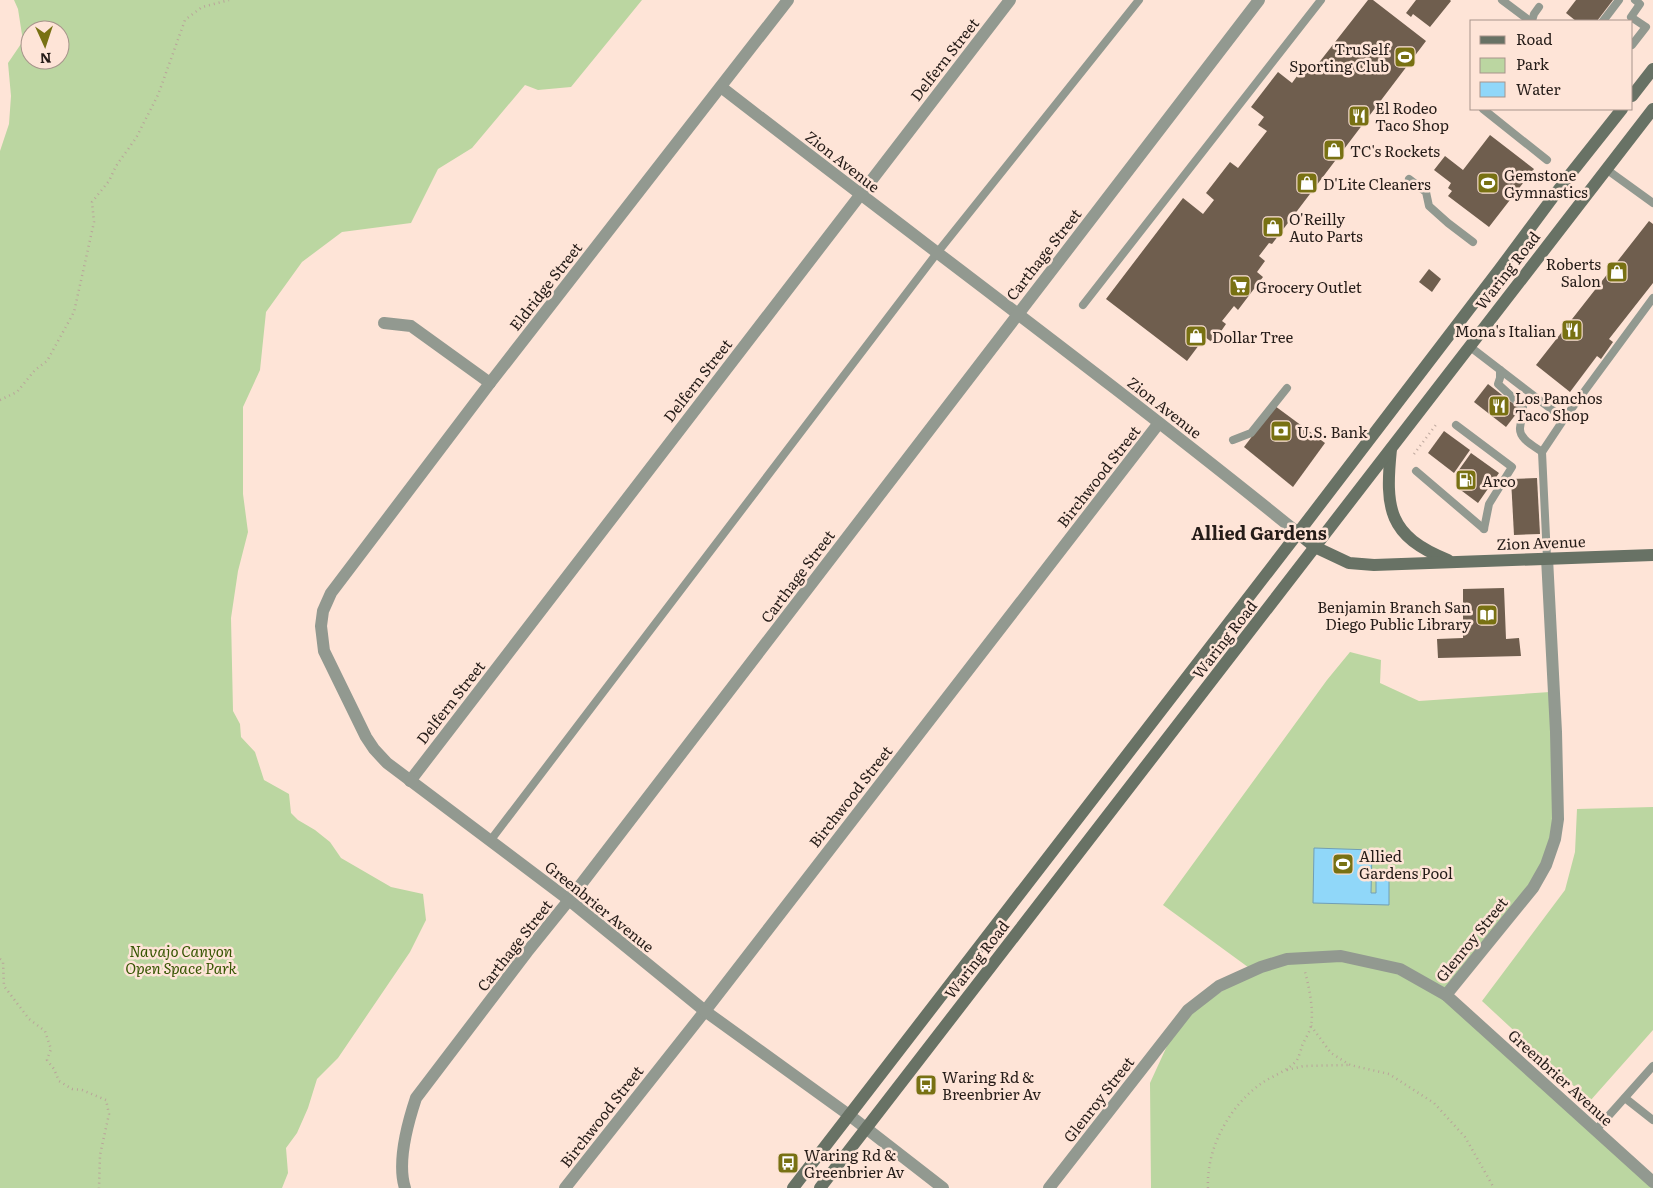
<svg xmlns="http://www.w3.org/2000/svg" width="1653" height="1188" font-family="Literata,serif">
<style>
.green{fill:#bbd6a1;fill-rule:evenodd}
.water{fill:#90d7f9;stroke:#709fb6}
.building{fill:#6f5e4e}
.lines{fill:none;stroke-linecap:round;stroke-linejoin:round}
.path{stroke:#b9a49a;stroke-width:2.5;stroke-dasharray:1 4;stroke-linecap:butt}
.service{stroke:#929990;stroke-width:8}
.minor{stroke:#929990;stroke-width:12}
.tertiary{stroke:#929990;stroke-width:12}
.secondary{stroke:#687265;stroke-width:12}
.labels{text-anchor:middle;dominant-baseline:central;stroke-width:5;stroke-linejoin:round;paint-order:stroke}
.poi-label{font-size:15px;fill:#251c18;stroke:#fee4d7;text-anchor:start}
.street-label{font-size:15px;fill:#251c18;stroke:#fee4d7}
.park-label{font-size:15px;font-style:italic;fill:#375603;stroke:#fee4d7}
.quarter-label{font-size:18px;font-weight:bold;fill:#251c18;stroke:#fee4d7}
</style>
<rect width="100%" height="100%" fill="#fee4d7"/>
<!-- green -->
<g class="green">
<path d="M14 0H642L571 87 538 90 525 85 472 148 438 169 411 223 342 232 302 262 266 312 260 370 243 407V494L248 532 238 571 231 618 233 711 240 724 241 737 255 752 264 780 289 794 291 813 298 820 315 830 330 842 341 858 391 887 423 894 426 920 410 952 338 1058 317 1079 308 1108 297 1133 286 1148 288 1173 282 1188H0V151L9 124 11 96 8 63 23 41 18 9ZM30 30H60V60H30Z"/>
<polygon points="1350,652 1381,660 1380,683 1419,701 1550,692 1556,821 1545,867 1447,996 1653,1188 1151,1188 1150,1083 1178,1022 1252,970 1163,905 1327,680"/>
<polygon points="1653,807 1653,1030 1590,1101 1482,1001 1565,890 1575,852 1577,809"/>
</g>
<!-- water -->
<polygon class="water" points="1314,848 1372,850 1371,893 1376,893 1376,878 1389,878 1389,905 1313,903"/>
<!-- building -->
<g class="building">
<polygon points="1368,0 1373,0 1426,41 1272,244 1269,243 1259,256 1265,261 1257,272 1263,277 1238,310 1234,306 1222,321 1226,324 1213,343 1205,337 1187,361 1106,299 1183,198 1203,214 1214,200 1206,193 1230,162 1238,168 1267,131 1258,125 1264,117 1251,107 1278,72 1292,83 1303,68 1310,74"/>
<polygon points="1416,0 1450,0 1451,1 1430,27 1413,14 1411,17 1406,13"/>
<polygon points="1576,0 1613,0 1597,21 1576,21 1566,13"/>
<polygon points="1490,135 1534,169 1489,227 1448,196 1452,191 1448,188 1451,183 1434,170 1445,156 1463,170"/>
<polygon points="1649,221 1653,224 1653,283 1609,339 1613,342 1601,359 1597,356 1570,392 1536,365"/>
<polygon points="1429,269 1441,279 1432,292 1419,282"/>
<polygon points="1488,384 1520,409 1506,427 1474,402"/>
<polygon points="1275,406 1325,443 1293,487 1244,447"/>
<polygon points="1444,431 1470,450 1454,473 1428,453"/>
<polygon points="1471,453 1499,473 1478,503 1458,488 1464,480 1456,474"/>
<polygon points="1537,478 1540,534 1514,535 1511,479"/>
<polygon points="1504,588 1506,639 1519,638 1521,656 1438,658 1437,639 1463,638 1463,589"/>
</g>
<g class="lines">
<!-- path -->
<g class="path">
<polyline points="0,400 17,392 35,370 47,361 74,312 94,222 92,202 109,181 116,166 136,138 158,95 185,20 202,7 229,0"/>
<polyline points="1414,454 1438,422"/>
<polyline points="0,959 3,962 4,986 29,1019 45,1031 51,1049 47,1060 54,1069 59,1081 72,1089 82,1090 106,1100 109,1114 100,1155 99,1188"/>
<polyline points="1311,1026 1331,1053 1350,1065 1389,1074 1434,1103 1465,1137 1494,1188"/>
<polyline points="1287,1070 1304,1066 1348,1065"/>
<path d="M1208 1188C1206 1147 1231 1103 1265 1081 1275 1075 1289 1070 1297 1060 1299 1056 1301 1050 1302 1046 1305 1039 1310 1032 1311 1025 1314 1011 1309 986 1305 972"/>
</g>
<!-- service -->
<g class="service">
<polyline points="1502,0 1530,21"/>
<polyline points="1532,21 1534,14 1539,7"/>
<polyline points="1603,21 1619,0"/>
<polyline points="1632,45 1646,27 1631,17 1640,4 1635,0"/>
<polyline points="1483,109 1547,160"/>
<polyline points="1606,169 1653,203"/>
<polyline points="1409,179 1426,192 1429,206 1448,223 1473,242"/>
<polyline points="1083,305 1321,0"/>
<polyline points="1469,346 1564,419"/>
<path d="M1500 370V378L1498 384 1523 407C1523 415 1521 420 1520 428 1519 439 1534 446 1542 452"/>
<polyline points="1456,425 1512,467 1489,504 1484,529"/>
<polyline points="1233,440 1251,433 1287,388"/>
<polyline points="1416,471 1484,529"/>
<polyline points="1547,558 1542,452 1564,419 1653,298"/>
<polyline points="490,841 937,253 1139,0"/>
<polyline points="1625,1098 1653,1120"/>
<polyline points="1596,1130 1653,1066"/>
</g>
<!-- minor -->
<g class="minor">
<path d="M721 87C913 236 1109 380 1298 533"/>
<polyline points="384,323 411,326 490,383"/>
<polyline points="410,781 1010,0"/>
<polyline points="705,1011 569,900 387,763 374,749 366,737 324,651 321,626 323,611 331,593 490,383 788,0"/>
<path d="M405 1188C397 1163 408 1122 416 1098L527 952 569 900 1259 0"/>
<polyline points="565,1188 705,1011 1159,423"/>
</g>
<!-- tertiary -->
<g class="tertiary">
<polyline points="1446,995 1533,888 1546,865 1555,839 1558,819 1556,732 1547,558"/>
<polyline points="705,1011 849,1115 943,1188"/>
<polyline points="1049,1188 1188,1010 1219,986 1261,967 1287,959 1341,956 1400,969 1446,995 1653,1182"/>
</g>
<!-- secondary -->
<g class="secondary">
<polyline points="1632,96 1653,69"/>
<path d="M1391 449C1385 509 1388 536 1448 560"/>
<polyline points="1298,533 1315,547 1349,563 1374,565 1653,555"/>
<polyline points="793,1188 1298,533 1499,270 1568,177 1622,109"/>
<polyline points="820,1188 1653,109"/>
</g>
</g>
<!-- icons -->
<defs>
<g id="stadium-square" transform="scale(1.125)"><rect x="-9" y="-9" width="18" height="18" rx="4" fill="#787113" stroke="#fee4d7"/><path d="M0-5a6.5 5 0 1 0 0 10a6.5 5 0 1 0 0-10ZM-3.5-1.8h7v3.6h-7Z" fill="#fff"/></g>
<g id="restaurant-square" transform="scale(1.125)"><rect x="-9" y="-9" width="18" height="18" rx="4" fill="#787113" stroke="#fee4d7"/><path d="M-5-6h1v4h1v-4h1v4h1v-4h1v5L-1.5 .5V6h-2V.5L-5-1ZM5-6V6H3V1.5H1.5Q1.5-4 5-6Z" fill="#fff"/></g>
<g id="shop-square" transform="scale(1.125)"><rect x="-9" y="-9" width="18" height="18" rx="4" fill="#787113" stroke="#fee4d7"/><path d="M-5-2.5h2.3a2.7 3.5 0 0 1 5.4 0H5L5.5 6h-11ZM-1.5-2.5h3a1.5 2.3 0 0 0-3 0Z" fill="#fff"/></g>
<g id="supermarket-square" transform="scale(1.125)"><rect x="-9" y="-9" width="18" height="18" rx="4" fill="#787113" stroke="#fee4d7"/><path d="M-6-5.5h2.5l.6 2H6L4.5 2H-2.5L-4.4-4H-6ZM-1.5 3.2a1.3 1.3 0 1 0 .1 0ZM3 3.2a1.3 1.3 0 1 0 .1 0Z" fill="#fff"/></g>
<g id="bank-square" transform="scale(1.125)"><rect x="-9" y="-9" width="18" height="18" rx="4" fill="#787113" stroke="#fee4d7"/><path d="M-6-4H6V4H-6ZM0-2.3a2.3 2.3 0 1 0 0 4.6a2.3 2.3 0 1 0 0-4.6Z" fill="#fff"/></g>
<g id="fuel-square" transform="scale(1.125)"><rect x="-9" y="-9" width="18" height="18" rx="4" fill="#787113" stroke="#fee4d7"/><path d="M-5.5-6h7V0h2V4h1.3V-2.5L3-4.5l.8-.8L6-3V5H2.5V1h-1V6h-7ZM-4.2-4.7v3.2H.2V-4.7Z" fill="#fff"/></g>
<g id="library-square" transform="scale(1.125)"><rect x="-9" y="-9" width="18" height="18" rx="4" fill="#787113" stroke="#fee4d7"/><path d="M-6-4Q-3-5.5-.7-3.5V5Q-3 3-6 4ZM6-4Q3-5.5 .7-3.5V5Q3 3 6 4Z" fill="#fff"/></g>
<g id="bus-square" transform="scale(1.125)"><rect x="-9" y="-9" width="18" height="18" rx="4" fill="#787113" stroke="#fee4d7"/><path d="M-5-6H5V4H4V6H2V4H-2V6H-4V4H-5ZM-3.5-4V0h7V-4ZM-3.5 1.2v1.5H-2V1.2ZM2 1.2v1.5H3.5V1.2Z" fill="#fff"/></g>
</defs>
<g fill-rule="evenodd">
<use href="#stadium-square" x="1405" y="57"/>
<use href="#restaurant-square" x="1359" y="116"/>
<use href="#shop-square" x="1334" y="150"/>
<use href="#shop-square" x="1307" y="183"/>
<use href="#stadium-square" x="1488" y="183"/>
<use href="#shop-square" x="1273" y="227"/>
<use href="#shop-square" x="1617" y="272"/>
<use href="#supermarket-square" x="1240" y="286"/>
<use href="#restaurant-square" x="1572" y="330"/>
<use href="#shop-square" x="1196" y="336"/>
<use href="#restaurant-square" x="1499" y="406"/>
<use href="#bank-square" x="1281" y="431"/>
<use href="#fuel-square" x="1466" y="480"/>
<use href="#library-square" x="1487" y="615"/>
<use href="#stadium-square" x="1343" y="864"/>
<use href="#bus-square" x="926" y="1085"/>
<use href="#bus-square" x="788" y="1163"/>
</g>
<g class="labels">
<!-- poi labels -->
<g class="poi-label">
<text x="1389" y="48" text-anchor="end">TruSelf<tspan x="1389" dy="17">Sporting Club</tspan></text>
<text x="1375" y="107">El Rodeo<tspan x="1375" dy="17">Taco Shop</tspan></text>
<text x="1350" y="150">TC's Rockets</text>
<text x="1504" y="174">Gemstone<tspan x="1504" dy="17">Gymnastics</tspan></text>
<text x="1323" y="183">D'Lite Cleaners</text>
<text x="1289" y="218">O'Reilly<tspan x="1289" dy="17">Auto Parts</tspan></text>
<text x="1601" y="263" text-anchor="end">Roberts<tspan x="1601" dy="17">Salon</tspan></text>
<text x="1256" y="286">Grocery Outlet</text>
<text x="1556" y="330" text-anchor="end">Mona's Italian</text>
<text x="1212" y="336">Dollar Tree</text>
<text x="1515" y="397">Los Panchos<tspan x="1515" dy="17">Taco Shop</tspan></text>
<text x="1297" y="431">U.S. Bank</text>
<text x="1482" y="480">Arco</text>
<text x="1471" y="606" text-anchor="end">Benjamin Branch San<tspan x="1471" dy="17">Diego Public Library</tspan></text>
<text x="1359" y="855">Allied<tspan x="1359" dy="17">Gardens Pool</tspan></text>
<text x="942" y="1076">Waring Rd &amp;<tspan x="942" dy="17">Breenbrier Av</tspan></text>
<text x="804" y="1154">Waring Rd &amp;<tspan x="804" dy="17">Greenbrier Av</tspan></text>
</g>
<!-- street labels -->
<g class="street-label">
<text transform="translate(944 59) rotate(-52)">Delfern Street</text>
<text transform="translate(843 161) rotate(38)">Zion Avenue</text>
<text transform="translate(1043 254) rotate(-52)">Carthage Street</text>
<text transform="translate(1507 270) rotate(-52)">Waring Road</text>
<text transform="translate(545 286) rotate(-52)">Eldridge Street</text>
<text transform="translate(697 380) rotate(-52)">Delfern Street</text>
<text transform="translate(1165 407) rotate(38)">Zion Avenue</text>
<text transform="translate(1098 476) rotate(-52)">Birchwood Street</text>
<text transform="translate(1541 542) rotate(-2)">Zion Avenue</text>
<text transform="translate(797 576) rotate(-53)">Carthage Street</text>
<text transform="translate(1224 639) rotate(-52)">Waring Road</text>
<text transform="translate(450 702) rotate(-52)">Delfern Street</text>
<text transform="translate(850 796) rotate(-52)">Birchwood Street</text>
<text transform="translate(600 906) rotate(39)">Greenbrier Avenue</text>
<text transform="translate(1471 939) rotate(-51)">Glenroy Street</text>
<text transform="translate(514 945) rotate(-52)">Carthage Street</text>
<text transform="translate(976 959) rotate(-52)">Waring Road</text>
<text transform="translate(1561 1077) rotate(42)">Greenbrier Avenue</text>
<text transform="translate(1098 1099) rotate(-52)">Glenroy Street</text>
<text transform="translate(601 1116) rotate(-52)">Birchwood Street</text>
</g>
<!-- park labels -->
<g class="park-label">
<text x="181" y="950">Navajo Canyon<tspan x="181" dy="17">Open Space Park</tspan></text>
</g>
<!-- quarter labels -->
<g class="quarter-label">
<text x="1259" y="532">Allied Gardens</text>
</g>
</g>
<!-- legend -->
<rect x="1470" y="20" width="162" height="90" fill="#fee4d7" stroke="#a7948b"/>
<rect x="1480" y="36" width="25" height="8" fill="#687265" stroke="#a7948b"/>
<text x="1516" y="45" font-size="15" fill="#251c18">Road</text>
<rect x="1480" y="58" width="25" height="15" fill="#bbd6a1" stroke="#a7948b"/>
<text x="1516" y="70" font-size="15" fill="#251c18">Park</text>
<rect x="1480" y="82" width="25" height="15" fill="#90d7f9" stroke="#a7948b"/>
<text x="1516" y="95" font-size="15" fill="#251c18">Water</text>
<!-- north arrow -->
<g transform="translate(45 45) rotate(177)"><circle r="24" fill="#fee4d7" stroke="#a7948b"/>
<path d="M0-4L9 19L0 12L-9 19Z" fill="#787113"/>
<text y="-8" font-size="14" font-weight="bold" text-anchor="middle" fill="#251c18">N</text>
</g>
</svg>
